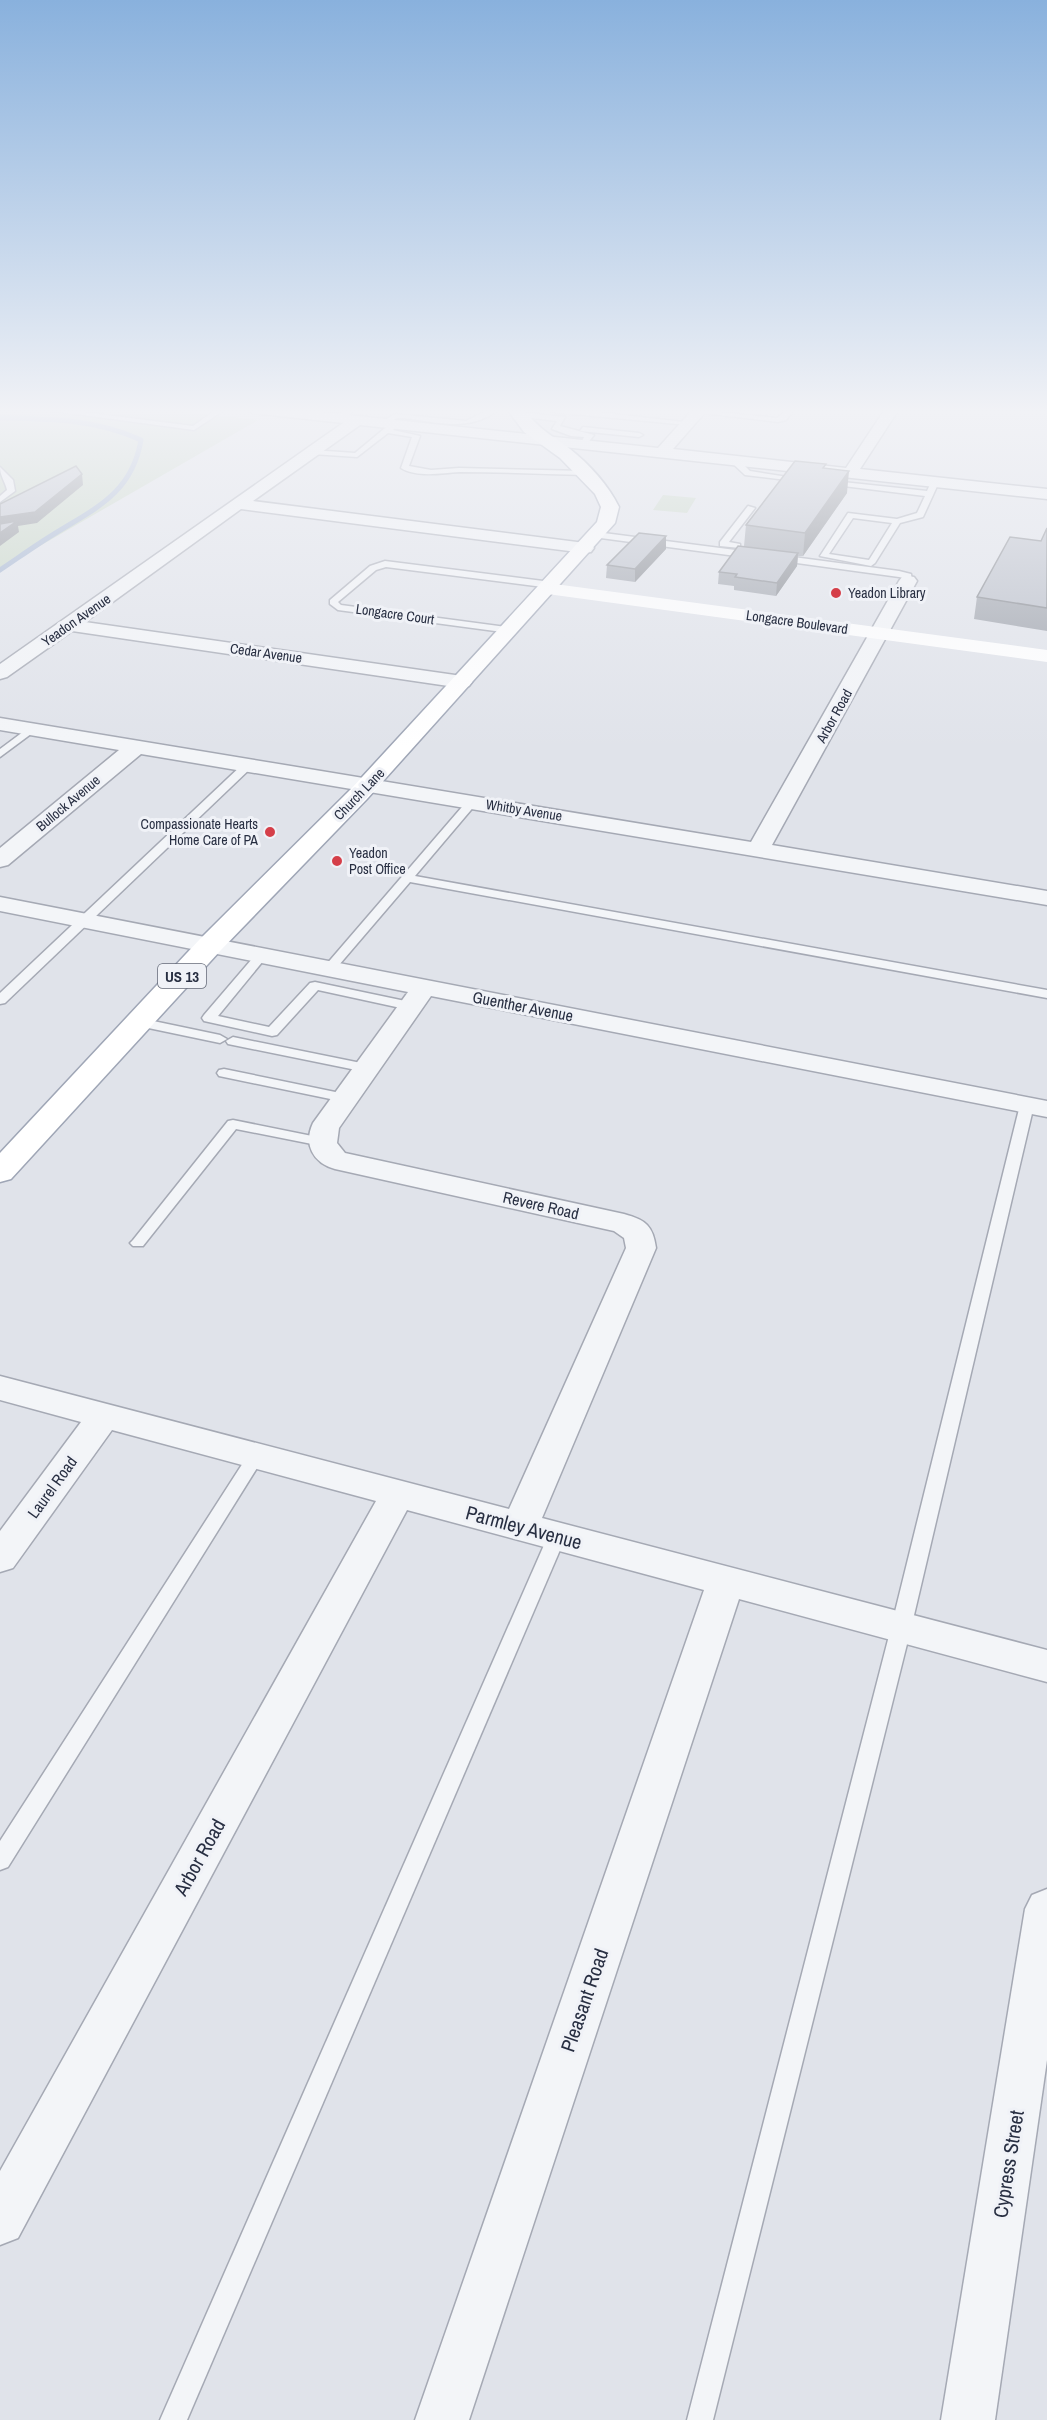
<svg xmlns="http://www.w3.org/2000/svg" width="1047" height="2420" font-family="'Archivo Narrow',sans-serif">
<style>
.green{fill:#c4d4c1}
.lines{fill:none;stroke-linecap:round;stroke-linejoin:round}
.stream{stroke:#9aadcc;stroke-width:5}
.lane-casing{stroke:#a5a9b4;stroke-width:3}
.street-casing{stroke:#a5a9b4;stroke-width:3}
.primary-casing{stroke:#9fa6b6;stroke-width:3}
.lane{fill:#f3f5f8;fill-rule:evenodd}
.street{fill:#f3f5f8;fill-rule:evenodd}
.secondary{fill:#fff;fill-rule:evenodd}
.primary{fill:#fff;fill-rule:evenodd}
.wall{fill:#9da2ab}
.shaded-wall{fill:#80848b}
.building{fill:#b7bcc7;stroke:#80848b;stroke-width:1.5}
.poi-dot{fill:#d53f49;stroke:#f0f2f7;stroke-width:2}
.labels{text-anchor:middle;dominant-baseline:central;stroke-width:6;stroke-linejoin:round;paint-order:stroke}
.far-poi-label{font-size:14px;fill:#282f42;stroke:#f0f2f7;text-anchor:start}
.far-street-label{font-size:14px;fill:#282f42;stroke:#f0f2f7}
.shield{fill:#f0f2f7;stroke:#646a78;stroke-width:1.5}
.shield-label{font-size:15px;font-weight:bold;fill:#282f42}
.street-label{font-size:16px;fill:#282f42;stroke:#f0f2f7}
.near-street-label{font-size:20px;fill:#282f42;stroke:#f0f2f7}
</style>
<rect width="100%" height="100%" fill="#e0e3ea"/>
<!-- green -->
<g class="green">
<polygon points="0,409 160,409 258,420 0,569"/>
<polygon points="663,495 696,498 687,513 653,510"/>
</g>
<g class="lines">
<!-- stream -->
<path class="stream" d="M0 418C50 419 95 419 141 440 132 493 96 508 54 534 36 545 18 558 0 570"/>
<!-- lane casing -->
<g class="lane-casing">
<g id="lane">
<polygon points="38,409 59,409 193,426 217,409 226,409 194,430"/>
<polygon points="347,409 356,409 342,420 336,420 336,416"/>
<path d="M490 409H499C470 433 437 422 403 418H397L384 425 380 423 395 414 466 421Z"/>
<polygon points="548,409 589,412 592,409 601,409 597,412 692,423 688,425 551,412"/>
<polygon points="787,409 795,409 786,420 778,422 694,412 698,410 777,418"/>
<polygon points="519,412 565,417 560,426 594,435 586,445 580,445 584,437 571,436 552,429 557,421 516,416"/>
<path d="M390 424 397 426 393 430 420 436 409 466 431 470 459 468 585 471 589 473 585 475C543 474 502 472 460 472 442 473 417 478 401 468L412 437 388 433 357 457 312 454 308 452 312 450 355 453Z"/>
<polygon points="583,427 639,433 643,435 639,437 580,431"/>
<polygon points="731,458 737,458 750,471 807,480 803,482 745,475 731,462"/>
<path d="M0 467 13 480 15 491 0 502V496L7 490C5 481 0 476 0 467Z"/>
<path d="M824 480 927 491 932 480 939 482 923 517 900 523 875 563 871 566 820 556 848 513 897 519 917 513 925 496 827 484H824ZM853 518 892 523 869 560 829 554Z"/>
<polygon points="748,506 755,508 729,542 740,544 740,548 720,546 720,542"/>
<polygon points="596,532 751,552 755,555 751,558 593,537 592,535"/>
<polygon points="778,555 899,571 911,574 912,581 908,584 905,583 904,578 899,577 775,560 774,558"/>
<polygon points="385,561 551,582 555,585 551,588 386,567 376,570 338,602 341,605 513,628 515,630 510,633 338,610 330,604 330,600 370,566"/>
<polygon points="31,726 35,727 35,731 0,757 0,749"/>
<polygon points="248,762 253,765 252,767 5,1003 0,1004 0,993 244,763"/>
<polygon points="472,799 477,802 476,804 415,876 1047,990 1047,998 410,882 333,972 325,972 323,969 325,966 468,800"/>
<polygon points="262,951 268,955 218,1016 269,1027 310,983 315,982 410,1002 416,1006 410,1010 318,990 277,1035 272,1036 204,1021 202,1018 204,1015 258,952"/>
<polygon points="139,1018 220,1035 227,1039 220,1043 134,1025 132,1022"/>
<polygon points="233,1037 366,1064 373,1068 366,1072 228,1044 226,1041"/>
<polygon points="224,1069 345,1094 352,1098 345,1102 219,1076 217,1073 219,1070"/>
<polygon points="1027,1101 1034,1105 911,1628 713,2420 687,2420 891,1628 1020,1105"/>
<polygon points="233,1120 322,1138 329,1142 322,1146 236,1129 143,1246 133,1246 130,1243 133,1240 228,1121"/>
<polygon points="256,1450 262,1452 265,1456 262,1460 8,1867 0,1870 0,1841 250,1452"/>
<polygon points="557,1529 563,1531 566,1536 187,2420 160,2420 548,1536 551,1531"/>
</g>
</g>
<!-- street casing -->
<g class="street-casing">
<g id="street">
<polygon points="245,409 292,409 658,448 693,409 708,409 673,449 846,468 885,409 899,409 860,469 1047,489 1047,499 360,425 253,501 585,543 591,544 594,548 591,552 585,553 241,509 85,622 462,676 469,678 472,682 469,686 462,688 72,631 7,677 0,679 0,664 343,423 252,413"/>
<polygon points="908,576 914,577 917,581 772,845 1047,891 1047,905 141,754 8,865 0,867 0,848 119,750 0,730 0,718 751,842 899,581 902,577"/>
<path d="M0 897 1047 1101V1117L431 996 339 1128 337 1143 345 1153 624 1214C646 1220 653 1226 656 1248L542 1518 1047 1650V1682L739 1599 469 2420H415L704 1590 407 1510 18 2238 0 2245V2171L376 1501 112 1430 13 1568 0 1572V1531L81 1422 0 1400V1376L509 1509 626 1248 624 1238 614 1231 335 1169C313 1163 303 1144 313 1123L408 992 0 911Z"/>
<polygon points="1047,1889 1047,2060 995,2420 941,2420 1025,1909 1032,1895"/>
</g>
</g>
<!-- primary casing -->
<g class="primary-casing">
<path id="primary" d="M507 409H523C537 427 552 436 570 449 589 464 608 485 619 507L615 523 367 799 220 951 11 1179 0 1182V1153L200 939 351 789 597 522 601 507 595 494 560 458 524 432Z"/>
</g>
<!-- lane -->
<use href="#lane" class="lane"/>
<!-- street -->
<use href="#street" class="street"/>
<!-- secondary -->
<polygon class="secondary" points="547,583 1047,650 1047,662 540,593 537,589 540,585"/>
<!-- primary -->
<use href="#primary" class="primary"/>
</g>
<!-- wall -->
<g class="wall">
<polygon points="825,468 847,493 803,556 798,556 797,566 776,596 734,590 734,586 718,584 719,572 744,546 746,525"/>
<polygon points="1047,528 1047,631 974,619 977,597 1041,541"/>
<polygon points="666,549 635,582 606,578 607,565"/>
</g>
<!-- shaded-wall -->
<g class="shaded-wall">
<polygon points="849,471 847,493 803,556 805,533"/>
<polygon points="82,474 83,485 37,523 18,526 19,532 0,546 0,517"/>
<polygon points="666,536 666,549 635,582 635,569"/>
<polygon points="798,553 797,566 776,596 777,583"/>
</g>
<!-- building -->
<g class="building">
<polygon points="795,461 826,464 823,468 849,471 805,533 746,525"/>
<polygon points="76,466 82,474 35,512 0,517 0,504"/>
<polygon points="17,521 0,533 0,524"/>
<polygon points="1047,528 1047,608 977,597 1010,537 1041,541"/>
<polygon points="639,533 666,536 635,569 607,565"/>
<polygon points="738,546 798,553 777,583 735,577 737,574 719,572"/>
</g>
<!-- sky -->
<linearGradient id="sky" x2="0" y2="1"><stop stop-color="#89b1dd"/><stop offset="0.55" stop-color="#f1f2f6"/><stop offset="1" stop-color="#f1f2f6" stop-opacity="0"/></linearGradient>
<rect width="1047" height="748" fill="url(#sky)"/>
<!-- markers -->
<g class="poi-dot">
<circle cx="836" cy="593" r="6"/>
<circle cx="270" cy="832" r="6"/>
<circle cx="337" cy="861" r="6"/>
</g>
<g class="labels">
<!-- far-poi labels -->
<g class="far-poi-label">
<text x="848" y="593">Yeadon Library</text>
<text x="258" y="824" text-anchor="end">Compassionate Hearts<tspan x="258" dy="16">Home Care of PA</tspan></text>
<text x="349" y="853">Yeadon<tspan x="349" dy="16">Post Office</tspan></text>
</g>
<!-- far-street labels -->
<g class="far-street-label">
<text transform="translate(395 614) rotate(8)">Longacre Court</text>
<text transform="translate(76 620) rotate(-35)">Yeadon Avenue</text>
<text transform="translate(797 622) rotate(8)">Longacre Boulevard</text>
<text transform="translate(266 653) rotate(8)">Cedar Avenue</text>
<text transform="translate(834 716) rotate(-61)">Arbor Road</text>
<text transform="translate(359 794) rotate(-46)">Church Lane</text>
<text transform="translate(68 803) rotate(-40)">Bullock Avenue</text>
<text transform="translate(524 810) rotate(9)">Whitby Avenue</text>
</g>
<!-- shield labels -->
<rect class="shield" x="158" y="964" width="48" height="24" rx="4.5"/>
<g class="shield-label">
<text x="182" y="976">US 13</text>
</g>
<!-- street labels -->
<g class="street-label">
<text transform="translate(523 1006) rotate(11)">Guenther Avenue</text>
<text transform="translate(541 1205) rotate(13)">Revere Road</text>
<text transform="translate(52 1487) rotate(-54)">Laurel Road</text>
</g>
<!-- near-street labels -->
<g class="near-street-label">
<text transform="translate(524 1527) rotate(15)">Parmley Avenue</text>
<text transform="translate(199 1857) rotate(-61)">Arbor Road</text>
<text transform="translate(584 2000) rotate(-71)">Pleasant Road</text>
<text transform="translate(1008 2164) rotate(-81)">Cypress Street</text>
</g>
</g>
</svg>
